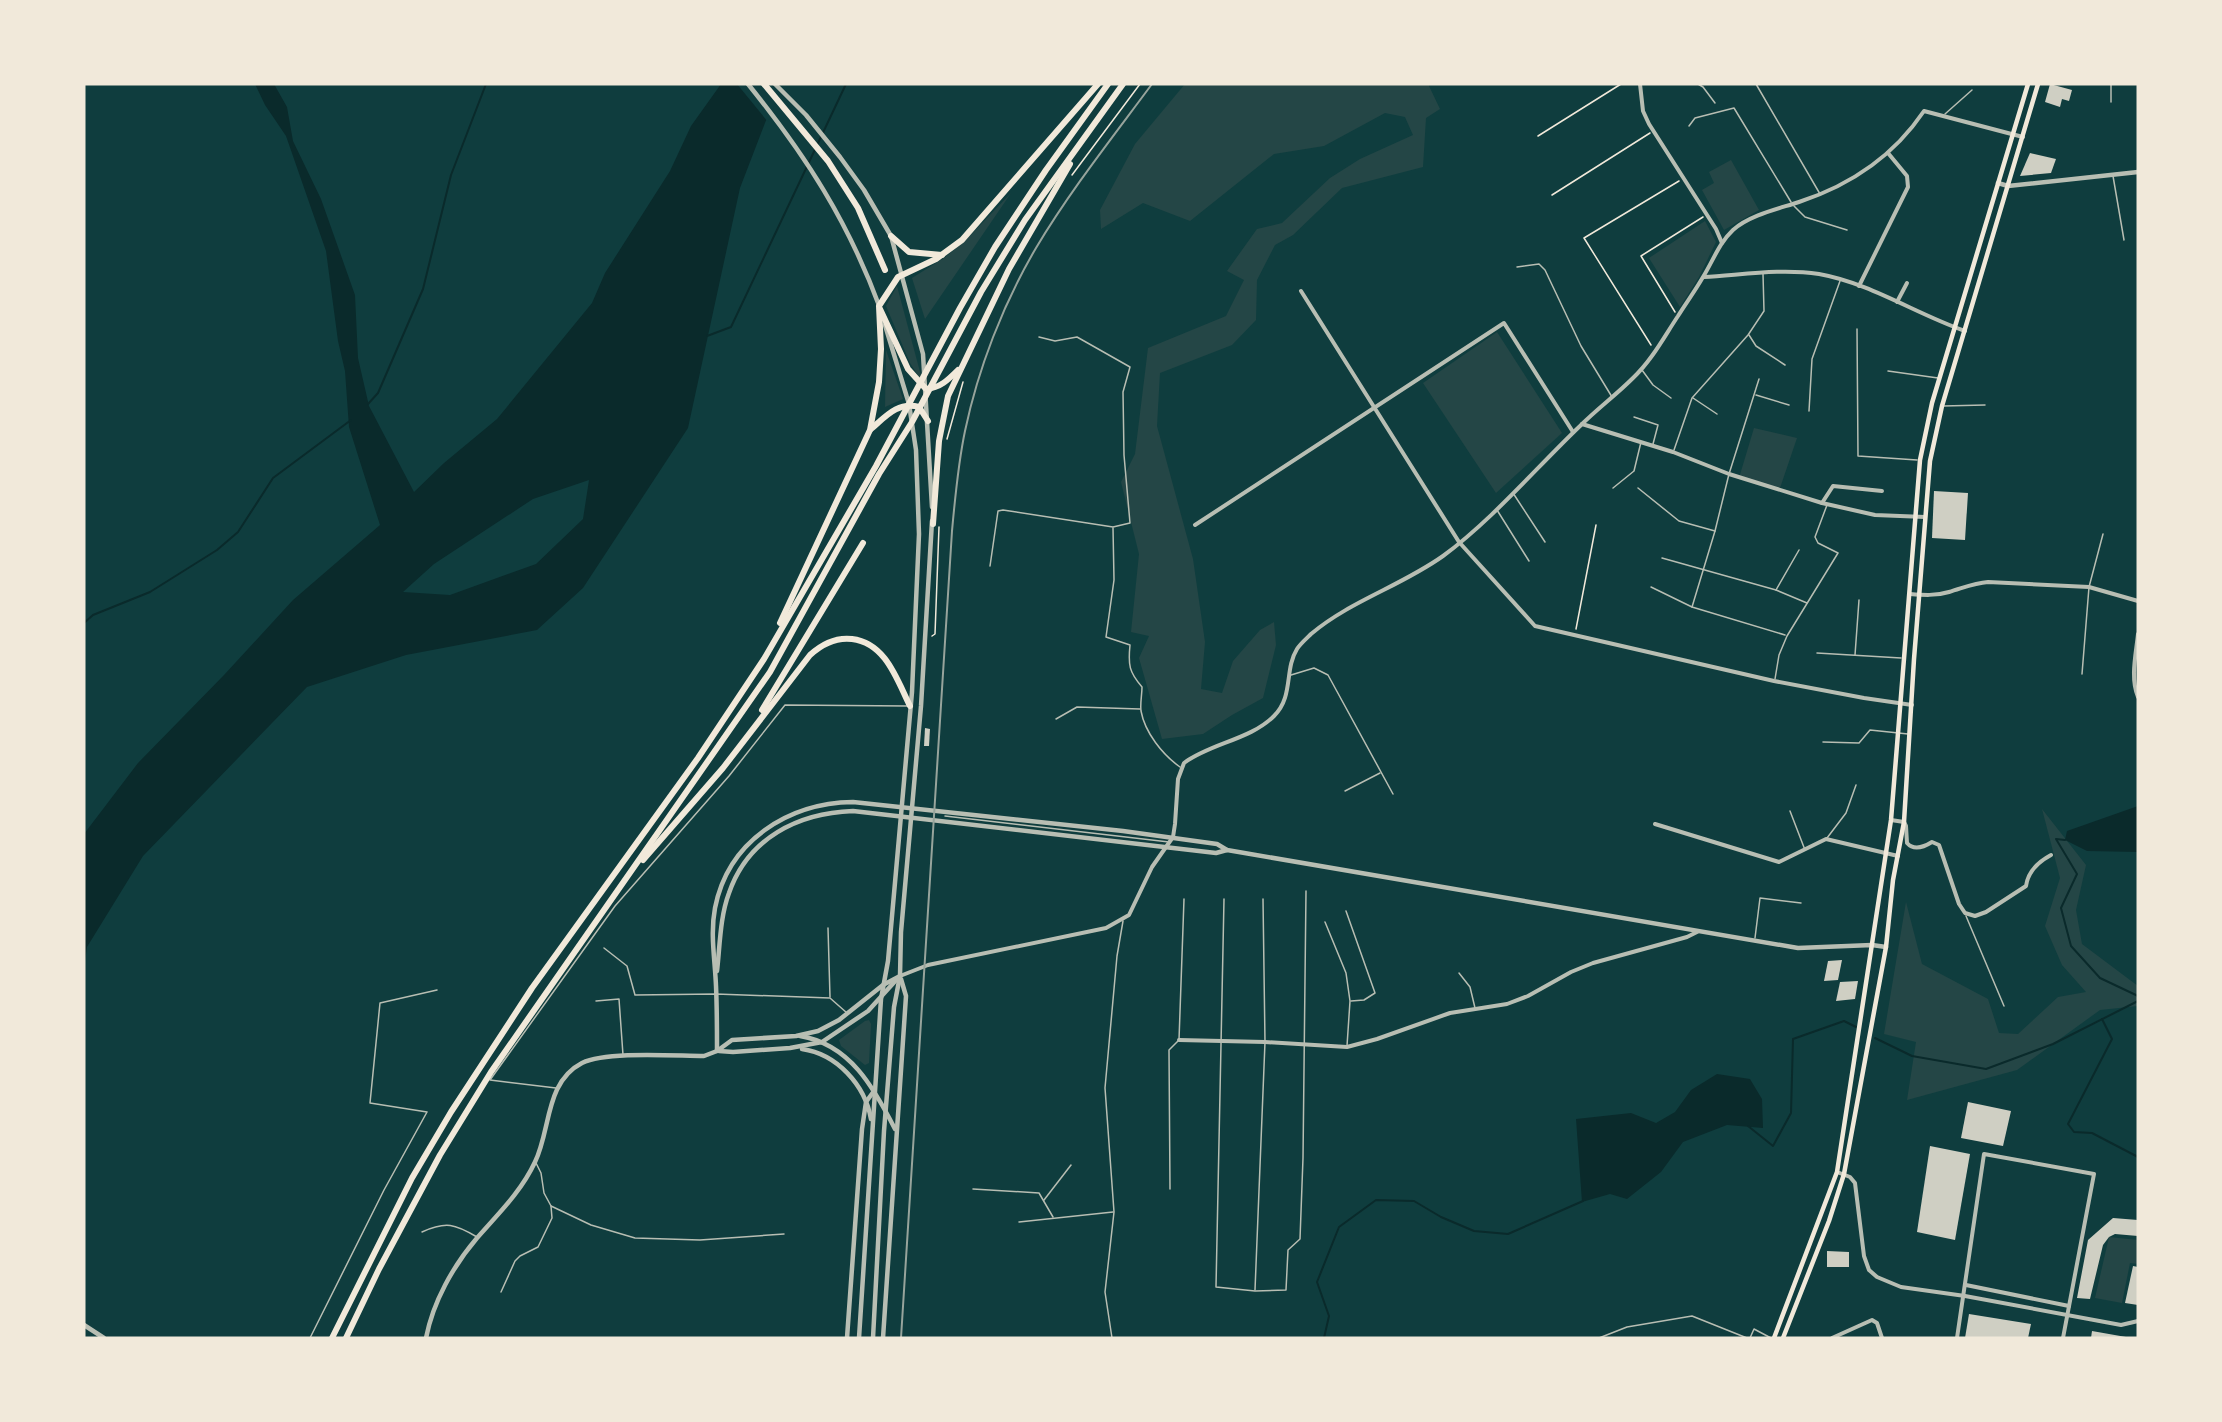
<svg xmlns="http://www.w3.org/2000/svg" width="2222" height="1422" font-family="Literata,serif">
<style>
.green{fill:#244646}
.water{fill:#0a2a2b;fill-rule:evenodd}
.pier{fill:#0f3d3e}
.lines{fill:none;stroke-linecap:round;stroke-linejoin:round}
.stream{stroke:#0a2a2b;stroke-width:2}
.building{fill:#cfcfc3}
.path{stroke:#f1e9da;stroke-width:1.5}
.service{stroke:#b8beb3;stroke-width:1.5}
.minor{stroke:#b8beb3;stroke-width:4}
.tertiary{stroke:#b8beb3;stroke-width:4.5}
.secondary{stroke:#f1e9da;stroke-width:4.5}
.trunk{stroke:#f1e9da;stroke-width:6}
.rail{stroke:#97a49c;stroke-width:2}
</style>
<rect width="100%" height="100%" fill="#0f3d3e"/>
<!-- green -->
<g class="green">
<polygon points="1185,84 1430,84 1429,86 1440,109 1426,118 1423,167 1342,188 1293,235 1275,245 1257,280 1256,320 1232,345 1160,373 1157,426 1193,559 1205,642 1201,689 1222,693 1233,661 1260,630 1274,622 1276,645 1263,698 1232,715 1203,734 1162,739 1139,658 1149,636 1131,632 1139,554 1121,482 1135,454 1148,348 1226,316 1244,280 1227,271 1257,229 1282,223 1330,178 1360,159 1413,135 1405,117 1385,113 1324,146 1274,154 1190,221 1143,203 1101,229 1100,210 1135,144"/>
<polygon points="1731,160 1759,210 1724,230 1702,190 1714,183 1709,172"/>
<polygon points="1011,193 925,319 912,278 944,258 964,242"/>
<polygon points="1705,221 1716,242 1699,277 1680,307 1649,258"/>
<polygon points="897,286 923,383 910,363 886,306"/>
<polygon points="1497,332 1562,433 1496,493 1423,383"/>
<polygon points="886,350 903,399 885,407"/>
<polygon points="1754,428 1797,438 1779,491 1739,478"/>
<polygon points="2042,809 2086,865 2076,910 2082,944 2138,986 2138,1006 2100,1010 2017,1070 1907,1100 1916,1042 1884,1034 1906,902 1922,964 1988,999 1999,1033 2018,1034 2058,997 2086,992 2062,965 2045,926 2060,878"/>
<polygon points="869,1020 871,1024 869,1063 865,1065 841,1046 839,1040 865,1021"/>
<polygon points="2109,1237 2138,1240 2138,1264 2130,1263 2122,1303 2095,1298"/>
</g>
<!-- water -->
<g class="water">
<path d="M255 84H274L287 107 293 141 321 199 355 295 358 358 369 406 414 492 444 463 497 419 592 303 605 273 670 171 691 126 721 84H780L740 188 688 428 583 588 537 630 406 655 307 687 143 856 87 947 84 968V834L138 763 224 675 293 600 380 525 349 427 345 371 338 341 326 251 286 136 265 105ZM589 480 583 519 536 564 450 595 403 592 434 564 533 499Z"/>
<polygon points="2138,806 2138,852 2087,851 2065,840 2067,831"/>
<polygon points="1717,1074 1750,1079 1762,1099 1763,1128 1727,1125 1683,1142 1661,1172 1627,1199 1610,1194 1582,1202 1576,1119 1631,1113 1656,1123 1675,1112 1691,1090"/>
</g>
<!-- pier -->
<polygon class="pier" points="737,84 783,84 768,122"/>
<g class="lines">
<!-- stream -->
<g class="stream">
<polyline points="707,336 731,327 846,84"/>
<polyline points="368,404 378,393 423,289 451,175 486,84"/>
<polyline points="84,623 93,615 150,592 217,550 238,532 273,478 351,420"/>
<polyline points="2065,840 2056,839 2077,874 2061,908 2071,946 2100,978 2138,996"/>
<polyline points="2102,1019 2112,1039 2068,1124 2074,1132 2092,1133 2138,1157"/>
<polyline points="1875,1038 1912,1056 1986,1069 2053,1044 2138,1001"/>
<polyline points="1748,1126 1773,1146 1791,1113 1793,1039 1844,1021 1856,1027"/>
<polyline points="1324,1338 1329,1316 1317,1282 1339,1227 1376,1200 1414,1201 1441,1217 1474,1231 1508,1234 1583,1201"/>
</g>
</g>
<!-- building -->
<g class="building">
<polygon points="2050,84 2072,90 2069,101 2062,99 2060,107 2045,102"/>
<polygon points="2030,153 2056,159 2051,173 2020,176"/>
<polygon points="1934,491 1968,493 1965,540 1932,538"/>
<polygon points="925,728 930,729 929,746 924,746"/>
<polygon points="1842,960 1838,980 1824,981 1828,961"/>
<polygon points="1858,981 1855,999 1836,1001 1840,982"/>
<polygon points="1968,1102 2011,1111 2003,1146 1961,1138"/>
<polygon points="1930,1146 1970,1154 1955,1240 1917,1232"/>
<polygon points="2113,1218 2138,1220 2138,1236 2115,1234 2109,1237 2103,1245 2090,1299 2077,1298 2088,1240"/>
<polygon points="1827,1251 1849,1252 1849,1267 1827,1267"/>
<polygon points="2133,1266 2138,1267 2138,1305 2125,1303"/>
<polygon points="1969,1314 2031,1324 2028,1338 1965,1338"/>
<polygon points="2092,1331 2126,1337 2126,1338 2091,1338"/>
</g>
<g class="lines">
<!-- path -->
<g class="path">
<polyline points="1538,136 1621,84"/>
<polyline points="1072,175 1140,84"/>
<polyline points="1552,195 1650,133"/>
<polyline points="1675,312 1641,256 1703,217"/>
<polyline points="1651,345 1584,238 1679,181"/>
<polyline points="947,439 963,382"/>
<polyline points="1576,629 1596,525"/>
<polyline points="932,636 935,634 939,527"/>
</g>
<!-- service -->
<g class="service">
<polyline points="1698,84 1703,87 1715,103"/>
<polyline points="1756,84 1820,194"/>
<polyline points="2111,102 2111,84"/>
<polyline points="1945,114 1972,90"/>
<polyline points="1689,126 1695,118 1734,108 1791,202"/>
<polyline points="2113,176 2124,240"/>
<polyline points="1794,206 1805,217 1847,230"/>
<polyline points="1517,267 1539,264 1545,270 1581,346 1612,397"/>
<polyline points="1857,329 1858,456 1917,460"/>
<polyline points="1749,335 1756,346 1785,365"/>
<polyline points="1642,370 1653,385 1671,398"/>
<polyline points="1888,371 1938,378"/>
<polyline points="1756,395 1789,405"/>
<polyline points="1693,398 1717,414"/>
<polyline points="1943,406 1985,405"/>
<polyline points="1809,411 1812,359 1840,281"/>
<polyline points="1634,417 1658,425 1653,444"/>
<polyline points="1674,450 1692,398 1748,335 1764,311 1763,274"/>
<polyline points="1613,488 1634,471 1641,442"/>
<polyline points="1638,488 1679,521 1715,531"/>
<polyline points="1513,493 1545,542"/>
<polyline points="1497,510 1529,561"/>
<path d="M1113 528 1114 580 1106 637 1130 645C1128 665 1129 672 1142 687 1142 695 1140 703 1141 711 1145 733 1163 755 1180 767"/>
<polyline points="1662,558 1776,590 1807,603"/>
<polyline points="990,566 998,511 1003,510 1113,527 1130,523 1124,455 1123,392 1130,367 1077,337 1055,341 1039,337"/>
<polyline points="1651,587 1692,607 1785,635"/>
<polyline points="1776,590 1799,550"/>
<polyline points="1692,607 1715,531 1729,474 1759,379"/>
<polyline points="1817,653 1901,658"/>
<polyline points="1855,655 1859,600"/>
<polyline points="2082,674 2089,587 2103,534"/>
<polyline points="1291,675 1314,668 1328,675 1393,794"/>
<polyline points="1775,679 1779,655 1787,636 1838,553 1818,543 1815,537 1827,505"/>
<polyline points="1056,719 1077,707 1140,709"/>
<polyline points="1823,742 1859,743 1870,730 1908,734"/>
<polyline points="1345,791 1380,773"/>
<polyline points="1790,811 1805,850"/>
<polyline points="945,816 1169,842"/>
<polyline points="1827,838 1846,813 1856,785"/>
<polyline points="1224,899 1216,1287 1255,1291 1286,1290 1288,1250 1300,1239 1303,1158 1306,891"/>
<polyline points="1346,911 1375,993 1364,1000 1351,1001"/>
<polyline points="1966,916 2004,1006"/>
<polyline points="1325,922 1346,973 1350,1001 1347,1046"/>
<polyline points="828,928 830,997"/>
<polyline points="1755,938 1760,898 1801,903"/>
<polyline points="604,948 627,966 635,995 716,994 830,998 847,1013"/>
<polyline points="1459,973 1470,987 1475,1008"/>
<polyline points="596,1001 619,999 623,1055"/>
<polyline points="556,1088 490,1080 615,906 729,776 785,705 908,706"/>
<polyline points="973,1189 1039,1193 1053,1217"/>
<polyline points="1170,1189 1169,1050 1179,1040 1184,899"/>
<polyline points="1044,1200 1071,1165"/>
<polyline points="551,1206 591,1225 635,1238 700,1240 784,1234"/>
<polyline points="1019,1222 1113,1212"/>
<path d="M422 1232C446 1221 455 1224 477 1237"/>
<polyline points="1255,1290 1265,1042 1263,899"/>
<polyline points="501,1292 515,1261 520,1256 538,1247 552,1218 551,1206 544,1193 541,1173 536,1163"/>
<polyline points="310,1338 384,1190 427,1112 370,1103 380,1003 437,990"/>
<polyline points="1112,1338 1105,1292 1114,1212 1105,1088 1117,956 1123,921"/>
<polyline points="1599,1338 1627,1327 1692,1316 1747,1338"/>
<polyline points="1750,1338 1754,1329 1771,1338"/>
</g>
<!-- minor -->
<g class="minor">
<polyline points="1640,84 1643,111 1649,124 1716,229 1722,243"/>
<path d="M1704 277C1741 275 1781 268 1819 274 1870 283 1916 314 1965 331"/>
<polyline points="1859,286 1908,187 1907,176 1888,153"/>
<polyline points="1301,291 1459,542 1535,626 1774,681 1864,698 1912,705"/>
<polyline points="1897,302 1907,283"/>
<polyline points="1582,424 1673,452 1729,474 1822,503 1875,515 1925,517"/>
<polyline points="1822,503 1833,486 1882,491"/>
<polyline points="1195,525 1504,323 1573,432"/>
<path d="M1910 594C1923 595 1936 596 1949 592 1963 588 1974 583 1988 582L2089 587 2138 601"/>
<path d="M2138 634C2136 654 2130 678 2138 697"/>
<path d="M1891 820 1904 822 1906 826 1907 843C1914 851 1924 847 1932 842L1939 845 1959 904 1965 913 1975 916 1986 912 2026 886C2028 871 2038 862 2051 855"/>
<polyline points="1655,824 1779,862 1826,839 1898,856"/>
<path d="M900 976 928 965 1106 928 1129 915 1152 867 1173 837 1175 824 1178 779 1184 763C1211 743 1250 740 1274 716 1294 696 1284 670 1297 649 1300 644 1307 638 1311 634 1350 601 1401 586 1443 556 1492 520 1536 468 1580 426 1597 409 1616 395 1633 378 1652 360 1664 337 1678 316 1686 303 1695 291 1703 277 1713 261 1719 243 1733 230 1750 215 1778 209 1799 202 1851 185 1893 157 1924 111L2023 137"/>
<polyline points="1179,1040 1265,1042 1347,1047 1377,1039 1450,1013 1507,1004 1528,996 1571,972 1593,963 1687,937 1697,932"/>
<polyline points="1837,1172 1850,1177 1855,1183 1864,1256 1869,1270 1877,1277 1901,1287 1965,1296 2121,1325 2138,1321"/>
<polyline points="1966,1285 2069,1306"/>
<polyline points="1832,1338 1872,1320 1877,1323 1882,1338"/>
<polyline points="1957,1338 1984,1154 2094,1174 2063,1338"/>
</g>
<!-- tertiary -->
<g class="tertiary">
<path d="M748 84C806 156 848 221 880 308"/>
<polyline points="775,84 806,115 840,157 864,190 891,236 923,354 932,507"/>
<polyline points="1998,183 2008,186 2138,172"/>
<path d="M717 971C720 945 720 917 729 893 748 838 798 813 853 811L1216 853 1227 850"/>
<path d="M800 1036C850 1044 874 1088 895 1129"/>
<path d="M802 1049C837 1054 865 1085 871 1119"/>
<path d="M717 1051C717 1029 717 1008 716 986 715 960 710 934 715 908 728 841 788 803 853 802L1123 831 1217 844 1227 850 1798 948 1872 945 1886 947"/>
<polyline points="719,1051 733,1052 790,1048 822,1042 868,1011 898,978"/>
<polyline points="84,1325 104,1338"/>
<path d="M426 1338C433 1302 453 1266 477 1238 498 1214 521 1192 535 1162 551 1129 545 1082 582 1063 607 1051 675 1056 704 1056L717 1051 732 1040 796 1036 818 1031 839 1020 883 985 900 976"/>
<polyline points="847,1338 862,1129 866,1102 874,1091"/>
<polyline points="859,1338 881,999 888,961 912,692 919,534 916,450 909,404 885,325"/>
<polyline points="873,1338 884,1131 894,1007 900,976 901,932 921,706 932,521"/>
<polyline points="883,1338 906,996 901,979"/>
</g>
<!-- secondary -->
<g class="secondary">
<polyline points="1774,1338 1837,1172 1891,820 1920,460 1932,403 2028,84"/>
<polyline points="1783,1338 1829,1221 1844,1174 1886,947 1893,880 1904,822 1914,659 1930,461 1942,406 2038,84"/>
</g>
<!-- trunk -->
<g class="trunk">
<polyline points="764,84 828,161 858,208 885,270"/>
<polyline points="891,236 909,252 942,255"/>
<path d="M880 309 908 369 926 389C940 388 948 380 958 370"/>
<path d="M871 429C885 417 898 401 919 407L928 421"/>
<polyline points="933,524 939,441 948,396 1009,269 1070,164"/>
<polyline points="780,623 870,430 879,382 881,349 879,306 898,277 936,259 962,240 1098,84"/>
<polyline points="762,710 863,543"/>
<path d="M643 860 723 768 810 655C822 644 835 637 852 639 886 643 897 680 910 706"/>
<polyline points="332,1338 412,1178 451,1112 532,988 698,758 764,659 876,466 960,308 995,247 1046,170 1108,84"/>
<polyline points="346,1338 379,1269 440,1155 491,1072 770,672 879,474 912,422 981,292 1025,220 1123,84"/>
</g>
<!-- rail -->
<path class="rail" d="M901 1338 952 531C955 498 958 464 965 431 978 369 1003 304 1036 248 1070 191 1112 138 1152 84"/>
</g>
<!-- border -->
<rect width="2222" height="1422" fill="none" stroke="#f1e9da" stroke-width="171"/>
</svg>
